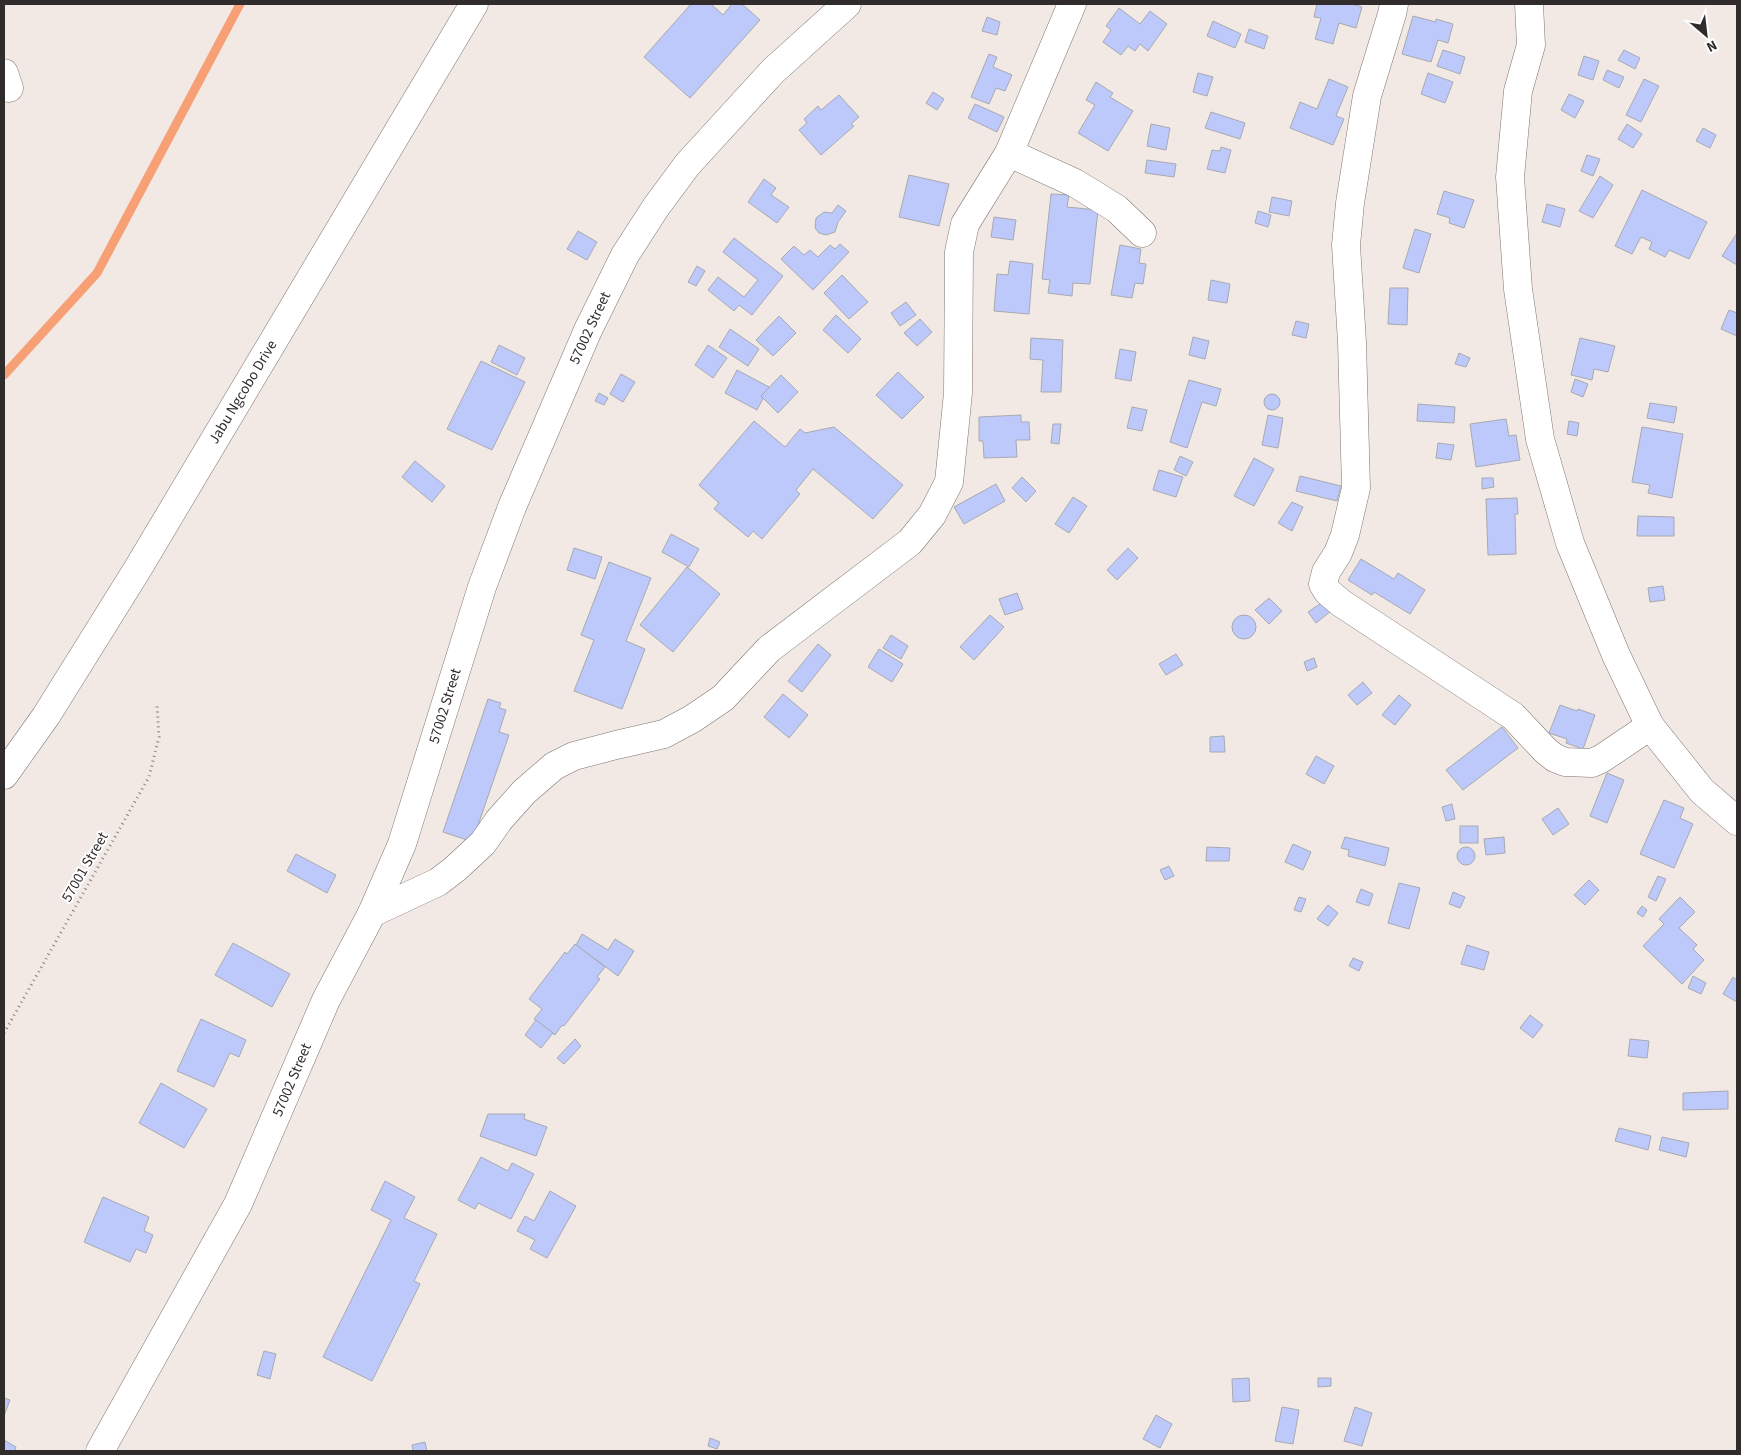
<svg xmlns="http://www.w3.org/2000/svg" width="1741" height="1455" font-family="'Source Sans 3',sans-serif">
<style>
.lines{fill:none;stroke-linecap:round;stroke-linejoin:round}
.stream{stroke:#f7a075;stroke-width:9}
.building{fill:#bec9fb;stroke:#a7a9b1}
.street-casing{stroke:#7d7572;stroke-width:29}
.secondary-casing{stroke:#7d7572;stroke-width:29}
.path{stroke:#888280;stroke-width:3;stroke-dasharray:1 4;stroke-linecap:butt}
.street{stroke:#fff;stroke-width:28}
.secondary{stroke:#fff;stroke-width:28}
.labels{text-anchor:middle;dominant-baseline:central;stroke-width:4;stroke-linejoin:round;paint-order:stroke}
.street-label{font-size:15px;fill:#302c2b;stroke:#fff}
</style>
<rect width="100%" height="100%" fill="#f2e9e5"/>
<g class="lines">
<!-- stream -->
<polyline class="stream" points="4,375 97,273 240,4"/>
</g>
<!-- building -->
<g class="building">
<polygon points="691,4 711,4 723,15 732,4 742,4 760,20 690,98 644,57"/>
<polygon points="1317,4 1352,4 1362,7 1356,28 1339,23 1333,44 1315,39 1321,18 1314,17"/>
<polygon points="1119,8 1140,24 1150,11 1167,24 1148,51 1140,44 1135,51 1128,46 1121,55 1103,42 1111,30 1106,26"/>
<polygon points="1413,16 1436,22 1436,19 1453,24 1448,43 1438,40 1431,62 1402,54"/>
<polygon points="987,17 1000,22 997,35 982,31"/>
<polygon points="1213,21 1241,34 1235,48 1207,36"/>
<polygon points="1249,29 1268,36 1264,49 1245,42"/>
<polygon points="1443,50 1465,57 1460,74 1437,66"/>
<polygon points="1624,50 1640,58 1635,69 1618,60"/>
<polygon points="989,54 997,57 993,67 1012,75 1005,91 996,88 989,104 971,97"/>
<polygon points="1584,56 1599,61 1593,80 1578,75"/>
<polygon points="1607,70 1624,77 1619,88 1603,80"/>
<polygon points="1198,73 1213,77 1207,96 1193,92"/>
<polygon points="1428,73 1453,82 1445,103 1421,94"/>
<polygon points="1329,79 1348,87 1336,116 1344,119 1333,145 1290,128 1300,102 1317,109"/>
<polygon points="1644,79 1659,86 1641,122 1626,115"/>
<polygon points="1096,82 1113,93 1110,97 1133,111 1108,151 1078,133 1095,105 1086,100"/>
<polygon points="933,92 944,99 937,110 926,103"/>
<polygon points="1569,94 1584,101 1575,118 1561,110"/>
<polygon points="839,95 859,117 851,124 854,126 821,155 799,130 807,123 804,119 818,106 821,110"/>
<polygon points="975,104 1004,117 997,132 968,118"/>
<polygon points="1211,112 1245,123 1240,139 1205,128"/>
<polygon points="1151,124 1170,128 1166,150 1147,146"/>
<polygon points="1627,124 1642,134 1633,148 1618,139"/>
<polygon points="1703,128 1716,135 1710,148 1696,141"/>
<polygon points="1221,147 1231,150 1225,173 1207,169 1212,150 1220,151"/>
<polygon points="1587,155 1600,159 1593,176 1581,171"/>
<polygon points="1147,160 1176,164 1174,177 1145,173"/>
<polygon points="909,175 949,184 939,226 899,217"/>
<polygon points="1600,176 1613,185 1593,218 1579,211"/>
<polygon points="764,179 776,188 771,195 789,207 777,223 748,202"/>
<polygon points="1642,190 1707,222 1689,259 1669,250 1665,257 1649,249 1652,242 1641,237 1632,254 1615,246"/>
<polygon points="1444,191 1474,200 1464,228 1449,223 1450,218 1437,214"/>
<polygon points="1051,194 1069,195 1067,207 1098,210 1090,284 1073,283 1072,296 1048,293 1050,280 1042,279"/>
<polygon points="1272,197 1292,201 1289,216 1269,212"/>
<polygon points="1547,204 1565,209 1560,227 1542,222"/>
<polygon points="838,205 846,211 838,222 835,232 826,235 819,233 815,228 816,218 824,212 832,213"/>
<polygon points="1258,211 1271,215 1268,227 1255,223"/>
<polygon points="994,217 1016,220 1013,240 991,237"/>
<polygon points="1415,229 1431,234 1419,273 1403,268"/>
<polygon points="578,231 597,242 587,260 567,249"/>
<polygon points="1737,233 1737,244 1736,247 1737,248 1737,265 1722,256"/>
<polygon points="734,238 783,276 752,315 739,305 734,311 708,290 718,277 744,297 758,280 723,252"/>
<polygon points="840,244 849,252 813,290 781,259 794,246 804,255 810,250 818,257 830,245 835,249"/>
<polygon points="1120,245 1141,249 1139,263 1146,264 1143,284 1135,283 1132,298 1111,295"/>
<polygon points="1010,261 1033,264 1029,314 994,311 997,274 1008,275"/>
<polygon points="697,266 705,271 696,286 688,282"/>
<polygon points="842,275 868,302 849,319 824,293"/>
<polygon points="1211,280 1230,284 1227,303 1208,300"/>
<polygon points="1390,288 1408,288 1407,325 1388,324"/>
<polygon points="906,302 916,315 900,326 891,313"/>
<polygon points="1729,310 1737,313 1737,336 1721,329"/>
<polygon points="836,315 861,339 848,353 823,330"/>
<polygon points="779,316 796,333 773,356 756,340"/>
<polygon points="920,319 932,332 917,346 904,333"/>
<polygon points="1296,321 1309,324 1306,338 1292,335"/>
<polygon points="730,329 759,349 748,366 719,347"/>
<polygon points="1193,337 1209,341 1205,359 1189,355"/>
<polygon points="1031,338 1063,340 1061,392 1041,392 1043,360 1030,359"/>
<polygon points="1580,338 1615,346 1608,372 1594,369 1592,380 1571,375"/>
<polygon points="499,345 525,358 517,375 491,362"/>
<polygon points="708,345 727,358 713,378 695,365"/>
<polygon points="1120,349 1136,352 1131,381 1115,378"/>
<polygon points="1459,353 1470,358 1466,367 1455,364"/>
<polygon points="481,361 525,382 492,450 447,429"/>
<polygon points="737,370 769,387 757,410 725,393"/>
<polygon points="898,372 924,397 902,419 876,395"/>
<polygon points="621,374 635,382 623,402 610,394"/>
<polygon points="781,375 798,392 778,413 761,396"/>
<polygon points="1575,379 1588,384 1583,397 1571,392"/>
<polygon points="1189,380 1221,389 1216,406 1202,402 1187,448 1170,442"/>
<polygon points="599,393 608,398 604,405 595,401"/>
<circle cx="1272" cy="402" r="8"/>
<polygon points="1650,403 1677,407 1674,423 1647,418"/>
<polygon points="1418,404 1455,407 1454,423 1417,421"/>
<polygon points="1132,407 1147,410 1142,431 1127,428"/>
<polygon points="1021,415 1021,422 1029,422 1030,440 1016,440 1017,457 984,458 983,441 979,441 979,417"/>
<polygon points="1268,415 1283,418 1278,448 1262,445"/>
<polygon points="1506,419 1509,436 1516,435 1520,460 1476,467 1470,424"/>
<polygon points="754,421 785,447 800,429 805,433 834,427 903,485 873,519 813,469 796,490 800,494 762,539 753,531 748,537 714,509 719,503 699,485"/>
<polygon points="1569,421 1579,423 1577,436 1567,434"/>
<polygon points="1053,424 1061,424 1059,444 1051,443"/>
<polygon points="1642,427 1683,434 1672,498 1648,493 1650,485 1632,482"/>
<polygon points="1438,443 1454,445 1451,460 1436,458"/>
<polygon points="1180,456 1193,462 1186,476 1174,470"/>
<polygon points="1254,458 1274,469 1254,506 1234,496"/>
<polygon points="415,461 445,486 432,502 402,477"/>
<polygon points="1159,470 1183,477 1176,497 1153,490"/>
<polygon points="1300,476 1341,486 1337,501 1296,491"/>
<polygon points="1022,477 1036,491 1026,502 1012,488"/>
<polygon points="1482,478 1493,478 1494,487 1482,489"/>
<polygon points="996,484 1005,501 964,524 954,507"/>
<polygon points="1073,497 1087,506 1069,533 1055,524"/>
<polygon points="1517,498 1518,514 1515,514 1516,554 1488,555 1486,499"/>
<polygon points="1292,502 1303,507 1292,531 1278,523"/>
<polygon points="1638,516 1674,517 1674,536 1637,536"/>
<polygon points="671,534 699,549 689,567 662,552"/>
<polygon points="574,548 602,557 595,579 567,570"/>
<polygon points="1128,548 1138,558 1117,580 1107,570"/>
<polygon points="1361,559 1394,579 1398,573 1425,590 1410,614 1374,592 1372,595 1348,580"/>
<polygon points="609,562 651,578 626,641 645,649 622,709 574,691 594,640 581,635"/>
<polygon points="687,567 720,594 673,652 640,625"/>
<polygon points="1663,586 1665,600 1650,602 1648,588"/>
<polygon points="1017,593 1023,609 1005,615 999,599"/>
<polygon points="1269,598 1282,611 1269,624 1255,610"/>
<polygon points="1324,601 1331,611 1316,623 1308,612"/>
<polygon points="990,615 1004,627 974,660 960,647"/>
<circle cx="1244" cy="627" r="12"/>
<polygon points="891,635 908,646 901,659 883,648"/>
<polygon points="818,644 831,655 802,692 788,681"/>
<polygon points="879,649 903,664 892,682 868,667"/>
<polygon points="1176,654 1183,665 1166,675 1159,664"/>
<polygon points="1314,658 1317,667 1307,671 1304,662"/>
<polygon points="1363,682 1372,693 1357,705 1348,695"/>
<polygon points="783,694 808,715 789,738 764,717"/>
<polygon points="1399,695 1411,705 1395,725 1382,715"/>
<polygon points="488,699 501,703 499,708 506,710 499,732 509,735 475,834 467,840 443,832"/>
<polygon points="1560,705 1577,711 1578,709 1595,715 1583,749 1566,743 1567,739 1549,733"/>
<polygon points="1502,727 1518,748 1463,790 1446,770"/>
<polygon points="1224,736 1225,752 1210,752 1210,737"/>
<polygon points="1316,756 1334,766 1324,784 1306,774"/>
<polygon points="1607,773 1624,780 1607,823 1590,816"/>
<polygon points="1664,800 1684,808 1680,818 1693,824 1674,868 1640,854"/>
<polygon points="1452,804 1455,819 1446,821 1442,807"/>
<polygon points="1558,808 1569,824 1553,835 1542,819"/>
<rect x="1460" y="826" width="18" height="17"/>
<polygon points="1345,837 1389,848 1385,866 1348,856 1349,850 1341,848"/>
<polygon points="1504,837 1505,853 1486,855 1484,839"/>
<polygon points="1293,844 1311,852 1303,870 1285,862"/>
<polygon points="1207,847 1230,848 1229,861 1206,861"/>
<circle cx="1466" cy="856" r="9"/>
<polygon points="296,854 336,875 327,893 287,871"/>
<polygon points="1169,866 1174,876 1165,880 1160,870"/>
<polygon points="1658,876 1666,879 1656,901 1648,897"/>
<polygon points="1589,880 1599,890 1585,905 1574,895"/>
<polygon points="1399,883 1420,888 1409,929 1388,923"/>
<polygon points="1361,889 1373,894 1369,906 1356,902"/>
<polygon points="1453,892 1465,897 1460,908 1449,904"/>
<polygon points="1299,897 1306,899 1301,912 1294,910"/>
<polygon points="1680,897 1695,912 1679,928 1697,945 1693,949 1704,960 1682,984 1643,946 1664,924 1659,919"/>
<polygon points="1328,905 1338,913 1328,926 1317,919"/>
<polygon points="1642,906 1647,910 1643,917 1637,913"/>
<polygon points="582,934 608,950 615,939 634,951 618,976 576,945"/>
<polygon points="233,943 290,974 272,1007 215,975"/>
<polygon points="575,944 605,967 597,977 600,979 564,1026 562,1025 555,1035 534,1019 542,1009 529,999 565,952 567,954"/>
<polygon points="1467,945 1489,952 1484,970 1461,964"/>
<polygon points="1353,958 1363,962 1359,971 1349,966"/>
<polygon points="1693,976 1706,983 1701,994 1688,988"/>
<polygon points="1733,977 1737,980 1737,1002 1723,994"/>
<polygon points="1530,1015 1543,1025 1533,1038 1520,1028"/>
<polygon points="201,1019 246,1040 239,1057 230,1053 214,1087 177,1071"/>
<polygon points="536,1020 553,1033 541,1048 525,1035"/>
<polygon points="575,1039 581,1046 564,1064 557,1058"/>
<polygon points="1630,1039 1649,1041 1647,1058 1628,1056"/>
<polygon points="161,1083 207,1109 184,1148 139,1123"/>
<polygon points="1728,1091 1728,1109 1683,1110 1683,1093"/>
<polygon points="488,1114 525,1114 524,1119 547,1127 536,1156 480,1136"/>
<polygon points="1619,1128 1651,1136 1648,1150 1615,1141"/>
<polygon points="1662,1137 1689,1143 1686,1157 1659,1150"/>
<polygon points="481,1157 508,1171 512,1163 534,1174 511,1219 478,1203 475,1209 458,1200"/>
<polygon points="385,1181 415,1197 404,1218 437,1234 414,1281 420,1284 372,1381 323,1357 391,1220 371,1210"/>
<polygon points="550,1191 576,1206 547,1258 530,1249 535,1240 517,1231 525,1216 534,1221"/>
<polygon points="103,1197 149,1217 144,1231 153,1235 146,1253 136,1249 130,1262 84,1242"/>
<polygon points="264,1351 276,1354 270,1379 257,1375"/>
<polygon points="1249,1378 1250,1401 1233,1402 1232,1379"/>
<polygon points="1318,1378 1331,1378 1331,1386 1318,1387"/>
<polygon points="4,1398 10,1400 4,1416"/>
<polygon points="1282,1407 1299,1410 1293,1444 1275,1441"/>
<polygon points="1355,1407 1372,1413 1362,1446 1344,1441"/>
<polygon points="1156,1415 1172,1424 1160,1448 1143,1439"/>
<polygon points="710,1438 720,1442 717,1449 708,1446"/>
<polygon points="4,1440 16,1447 15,1450 17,1451 4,1451"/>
<polygon points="425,1442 427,1451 413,1451 412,1445"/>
</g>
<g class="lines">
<!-- street casing -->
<g class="street-casing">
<g id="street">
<polyline points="1394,4 1392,14 1367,96 1350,203 1346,245 1352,342 1356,488 1345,535 1338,553 1326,572 1323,584 1328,592 1341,603 1513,716 1546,751 1555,758 1565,762 1592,763 1601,759 1650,726"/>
<polyline points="1529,4 1531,45 1518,91 1510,177 1518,289 1540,439 1570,543 1616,655 1650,726 1702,791 1737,821"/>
<polyline points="4,73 9,88"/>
<polyline points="1009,153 1075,183 1117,209 1142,233"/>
<polyline points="372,913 438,882 455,869 483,843 499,820 524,792 554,766 574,756 616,745 664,734 692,719 723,698 769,649 910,542 932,515 949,482 958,393 959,252 965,224 1009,153 1072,4"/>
</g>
</g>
<!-- secondary casing -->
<g class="secondary-casing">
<g id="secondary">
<polyline points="4,775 46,716 137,570 474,4"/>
<polyline points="100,1451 238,1204 326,1000 372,913 402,844 482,587 512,507 588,330 625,255 656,207 687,165 773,71 847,4"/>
</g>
</g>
<!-- path -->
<polyline class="path" points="4,1033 149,777 159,737 157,705"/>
<!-- street -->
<use href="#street" class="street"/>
<!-- secondary -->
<use href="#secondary" class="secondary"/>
</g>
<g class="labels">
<!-- street labels -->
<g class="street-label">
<text transform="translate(590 328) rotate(-65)">57002 Street</text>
<text transform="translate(243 392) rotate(-59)">Jabu Ngcobo Drive</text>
<text transform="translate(445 706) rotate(-73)">57002 Street</text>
<text transform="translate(85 867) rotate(-60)">57001 Street</text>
<text transform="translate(292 1080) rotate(-67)">57002 Street</text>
</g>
</g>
<!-- border -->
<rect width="1741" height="1455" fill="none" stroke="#302c2b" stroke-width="10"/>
<!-- north arrow -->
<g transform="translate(1706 35) rotate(152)" stroke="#ffffff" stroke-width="4" paint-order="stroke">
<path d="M0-4L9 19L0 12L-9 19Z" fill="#302c2b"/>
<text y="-8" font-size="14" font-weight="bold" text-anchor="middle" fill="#302c2b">N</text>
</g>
</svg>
